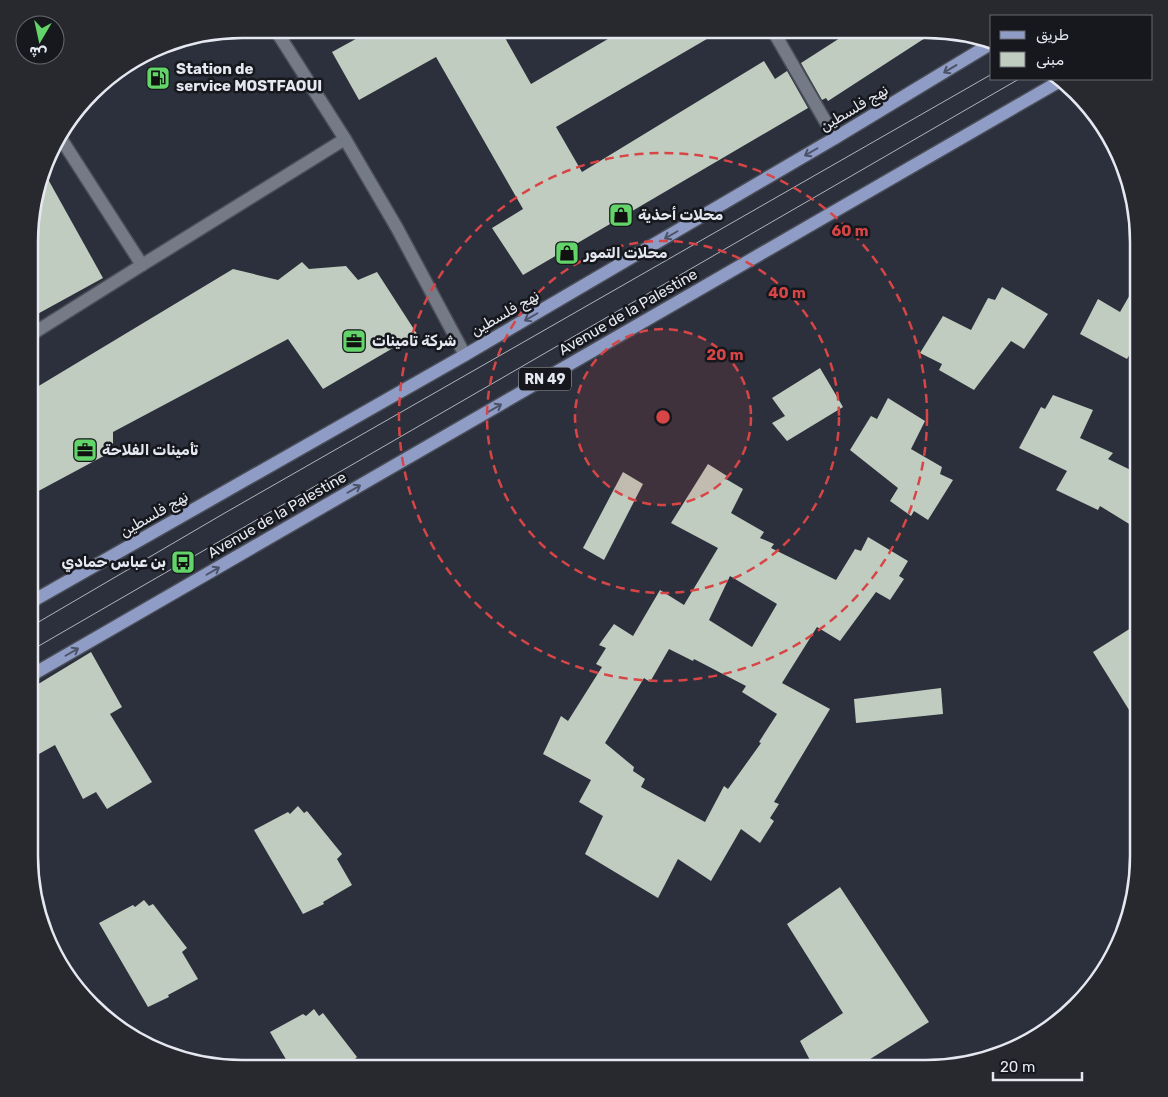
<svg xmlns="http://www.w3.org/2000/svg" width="1168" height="1097" font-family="Rubik,'Noto Sans Arabic',sans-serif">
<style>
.building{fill:#c0ccbf;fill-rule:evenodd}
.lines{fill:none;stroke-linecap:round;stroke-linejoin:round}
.minor-casing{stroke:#4a4e58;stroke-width:15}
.primary-casing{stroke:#4a4e58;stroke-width:15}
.minor{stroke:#757a87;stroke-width:12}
.primary{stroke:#8f9cc5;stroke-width:12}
.tram{stroke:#b0b3bd;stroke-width:1}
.oneway{stroke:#4c5369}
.ring{fill:none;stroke:#d84546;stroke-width:2.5;stroke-dasharray:9 6}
.labels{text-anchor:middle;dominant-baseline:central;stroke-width:5;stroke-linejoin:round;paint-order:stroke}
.shield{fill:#16181d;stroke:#a7aab1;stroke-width:1}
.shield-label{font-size:14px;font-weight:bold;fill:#e5e8f0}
.poi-label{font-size:15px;font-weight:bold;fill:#e5e8f0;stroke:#16181d;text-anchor:start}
.street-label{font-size:15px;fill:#e5e8f0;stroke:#16181d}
.rim{fill:none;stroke:#e5e8f0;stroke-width:2.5}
.centre{fill:#d84546;stroke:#16181d;stroke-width:2.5}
.ring-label{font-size:15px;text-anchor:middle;font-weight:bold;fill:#d84546;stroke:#16181d;stroke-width:5;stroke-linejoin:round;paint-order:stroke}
</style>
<rect width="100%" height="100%" fill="#2c303c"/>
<!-- building -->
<g class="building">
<polygon points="374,29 500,29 531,84 625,29 724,29 556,127 582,172 764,61 775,79 787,71 808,108 523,275 492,228 523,209 436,57 359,100 332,52"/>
<polygon points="854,29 939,29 828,101 826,98 822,100 801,63"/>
<polygon points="44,172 103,278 32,317 33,201"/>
<polygon points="302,262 309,269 346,266 358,280 377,272 417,334 323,389 288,339 113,432 113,451 31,495 32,390 233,269 278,280"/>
<polygon points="1139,279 1139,339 1127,359 1080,334 1098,299 1120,312"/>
<polygon points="1002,287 1048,314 1024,349 1011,341 974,390 939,370 942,364 920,353 943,316 971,330 988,298 995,300"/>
<polygon points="820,368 843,407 787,441 772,423 785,416 772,398"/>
<polygon points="1053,395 1093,410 1080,438 1113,453 1108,459 1139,474 1139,530 1100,506 1098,510 1056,490 1067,471 1019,448 1041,407 1045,409"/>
<polygon points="888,398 925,421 911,449 942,467 940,474 953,480 928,520 914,511 911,516 890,501 898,488 850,450 871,416 877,419"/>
<path d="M708 464 727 476 726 479 743 489 731 513 764 532 760 538 774 544 771 548 836 580 855 549 861 551 868 537 908 561 899 576 904 579 890 600 876 592 840 641 817 627 782 683 830 709 774 802 779 804 770 818 774 821 760 843 741 829 711 881 678 859 658 898 585 854 603 816 579 802 591 780 543 754 561 716 568 721 602 667 596 664 606 648 599 645 614 624 633 636 660 590 684 605 718 548 671 523ZM730 576 777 604 752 647 709 620ZM669 649 693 661 694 659 746 686 742 692 777 714 759 742 761 743 728 789 724 786 705 822 641 787 645 779 633 771 634 767 605 743 644 678 650 682Z"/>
<polygon points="623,472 643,484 604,560 583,548"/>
<polygon points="1139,623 1139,726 1093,652"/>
<polygon points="91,652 122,707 110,714 152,782 107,809 96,792 83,799 55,745 30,759 30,689"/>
<polygon points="941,688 943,714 856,723 854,699"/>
<polygon points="298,806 304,813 307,811 342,854 337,859 352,885 323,902 324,904 303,914 254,830 288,812 290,814"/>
<polygon points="840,887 929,1022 856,1068 814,1068 800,1041 843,1013 787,924"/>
<polygon points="144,900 149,906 153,904 187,948 182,952 198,979 168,995 169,997 148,1007 99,923 133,905 135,907"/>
<polygon points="314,1009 319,1016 323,1013 357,1057 346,1068 291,1068 270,1032 303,1014 306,1016"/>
</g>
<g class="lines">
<!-- minor casing -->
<g class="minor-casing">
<g id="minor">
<polyline points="275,29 345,139"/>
<polyline points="772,29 835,138"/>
<polyline points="142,265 345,139 397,228 465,355"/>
<polyline points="32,334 142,265 58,134"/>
</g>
</g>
<!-- primary casing -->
<g class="primary-casing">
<g id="primary">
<polyline points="31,602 465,355 835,138 992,43"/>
<polyline points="30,676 1060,81"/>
</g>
</g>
<!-- minor -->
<use href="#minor" class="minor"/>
<!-- primary -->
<use href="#primary" class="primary"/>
<!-- tram -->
<g class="tram">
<polyline points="30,627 223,514 992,74"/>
<polyline points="30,651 1019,79"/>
</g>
</g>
<!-- one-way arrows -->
<defs><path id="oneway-shaft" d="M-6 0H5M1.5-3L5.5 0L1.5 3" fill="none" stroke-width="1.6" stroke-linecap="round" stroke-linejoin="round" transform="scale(1.25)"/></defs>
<g class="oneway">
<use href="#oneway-shaft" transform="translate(950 69) rotate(149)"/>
<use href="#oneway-shaft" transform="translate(811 152) rotate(150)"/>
<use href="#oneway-shaft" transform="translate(671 235) rotate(150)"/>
<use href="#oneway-shaft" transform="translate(531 317) rotate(150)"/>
<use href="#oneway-shaft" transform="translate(495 408) rotate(-30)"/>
<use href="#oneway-shaft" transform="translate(354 489) rotate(-30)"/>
<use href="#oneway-shaft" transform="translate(213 571) rotate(-30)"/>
<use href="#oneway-shaft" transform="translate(72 652) rotate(-30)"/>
</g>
<!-- distance rings -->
<circle cx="663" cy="417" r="88" fill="#d84546" fill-opacity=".12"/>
<g class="ring">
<circle cx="663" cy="417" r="88"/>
<circle cx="663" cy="417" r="176"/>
<circle cx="663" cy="417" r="264"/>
</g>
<!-- icons -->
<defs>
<g id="fuel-square" transform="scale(1.25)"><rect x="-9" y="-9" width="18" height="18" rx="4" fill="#63d469" stroke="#16181d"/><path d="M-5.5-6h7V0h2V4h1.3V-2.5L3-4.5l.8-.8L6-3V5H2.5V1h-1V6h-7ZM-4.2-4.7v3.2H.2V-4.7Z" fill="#111"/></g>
<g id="shop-square" transform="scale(1.25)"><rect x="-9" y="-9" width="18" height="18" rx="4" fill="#63d469" stroke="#16181d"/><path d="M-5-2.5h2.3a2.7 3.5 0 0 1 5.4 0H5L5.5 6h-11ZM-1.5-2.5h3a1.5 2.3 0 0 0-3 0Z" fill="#111"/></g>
<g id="office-square" transform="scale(1.25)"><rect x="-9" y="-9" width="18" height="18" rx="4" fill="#63d469" stroke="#16181d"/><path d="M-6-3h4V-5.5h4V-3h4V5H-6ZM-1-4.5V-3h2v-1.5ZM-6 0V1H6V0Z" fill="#111"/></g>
<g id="bus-square" transform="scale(1.25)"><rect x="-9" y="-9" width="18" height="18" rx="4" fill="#63d469" stroke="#16181d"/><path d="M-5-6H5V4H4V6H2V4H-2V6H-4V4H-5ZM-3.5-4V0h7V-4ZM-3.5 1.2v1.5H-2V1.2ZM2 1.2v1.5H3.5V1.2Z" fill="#111"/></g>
</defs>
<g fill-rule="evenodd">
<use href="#fuel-square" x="158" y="78"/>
<use href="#shop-square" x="621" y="215"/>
<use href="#shop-square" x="567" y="253"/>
<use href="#office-square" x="354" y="341"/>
<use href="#office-square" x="85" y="450"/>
<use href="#bus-square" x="183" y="562"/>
</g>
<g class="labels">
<!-- shield labels -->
<rect class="shield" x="519" y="367.5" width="52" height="23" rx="4"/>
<g class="shield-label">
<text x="545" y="379">RN 49</text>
</g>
<!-- poi labels -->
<g class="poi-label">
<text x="176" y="69">Station de<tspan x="176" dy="17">service MOSTFAOUI</tspan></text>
<text x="638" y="215">محلات أحذية</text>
<text x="584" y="253">محلات التمور</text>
<text x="372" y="341">شركة تامينات</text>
<text x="102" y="450">تأمينات الفلاحة</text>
<text x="166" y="562" text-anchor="end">بن عباس حمادي</text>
</g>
<!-- street labels -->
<g class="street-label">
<text transform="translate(854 108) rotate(-31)">نهج فلسطين</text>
<text transform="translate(628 312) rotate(-30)">Avenue de la Palestine</text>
<text transform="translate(505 313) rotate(-30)">نهج فلسطين</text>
<text transform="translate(154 514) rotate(-30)">نهج فلسطين</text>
<text transform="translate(277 515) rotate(-30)">Avenue de la Palestine</text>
</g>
</g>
<!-- crop -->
<path d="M0 0H1168V1097H0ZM242 38H926A204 204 0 0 1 1130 242V856A204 204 0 0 1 926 1060H242A204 204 0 0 1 38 856V242A204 204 0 0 1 242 38Z" fill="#27292e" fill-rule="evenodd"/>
<path class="rim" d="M242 38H926A204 204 0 0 1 1130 242V856A204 204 0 0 1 926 1060H242A204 204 0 0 1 38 856V242A204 204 0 0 1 242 38Z"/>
<circle cx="663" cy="417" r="8" class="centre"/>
<g class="ring-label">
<text x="850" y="236">60 m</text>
<text x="787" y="298">40 m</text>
<text x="725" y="360">20 m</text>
</g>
<!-- legend -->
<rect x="990" y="15" width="162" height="65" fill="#16181d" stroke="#696b71"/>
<rect x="1000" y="31" width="25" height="8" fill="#8f9cc5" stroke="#696b71"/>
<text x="1036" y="40" font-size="15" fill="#e5e8f0">طريق</text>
<rect x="1000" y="52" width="25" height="15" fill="#c0ccbf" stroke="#696b71"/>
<text x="1036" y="65" font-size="15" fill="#e5e8f0">مبنى</text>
<!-- north arrow -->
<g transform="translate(40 40) rotate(189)"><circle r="24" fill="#16181d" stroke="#696b71"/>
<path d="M0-4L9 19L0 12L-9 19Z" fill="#63d469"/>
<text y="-8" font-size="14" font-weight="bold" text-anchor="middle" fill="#e5e8f0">ش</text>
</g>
<!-- scale -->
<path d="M993 1072v8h89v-8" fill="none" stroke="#e5e8f0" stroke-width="2.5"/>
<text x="1000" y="1072" font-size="15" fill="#e5e8f0" stroke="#16181d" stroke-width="4" paint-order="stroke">20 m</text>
</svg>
